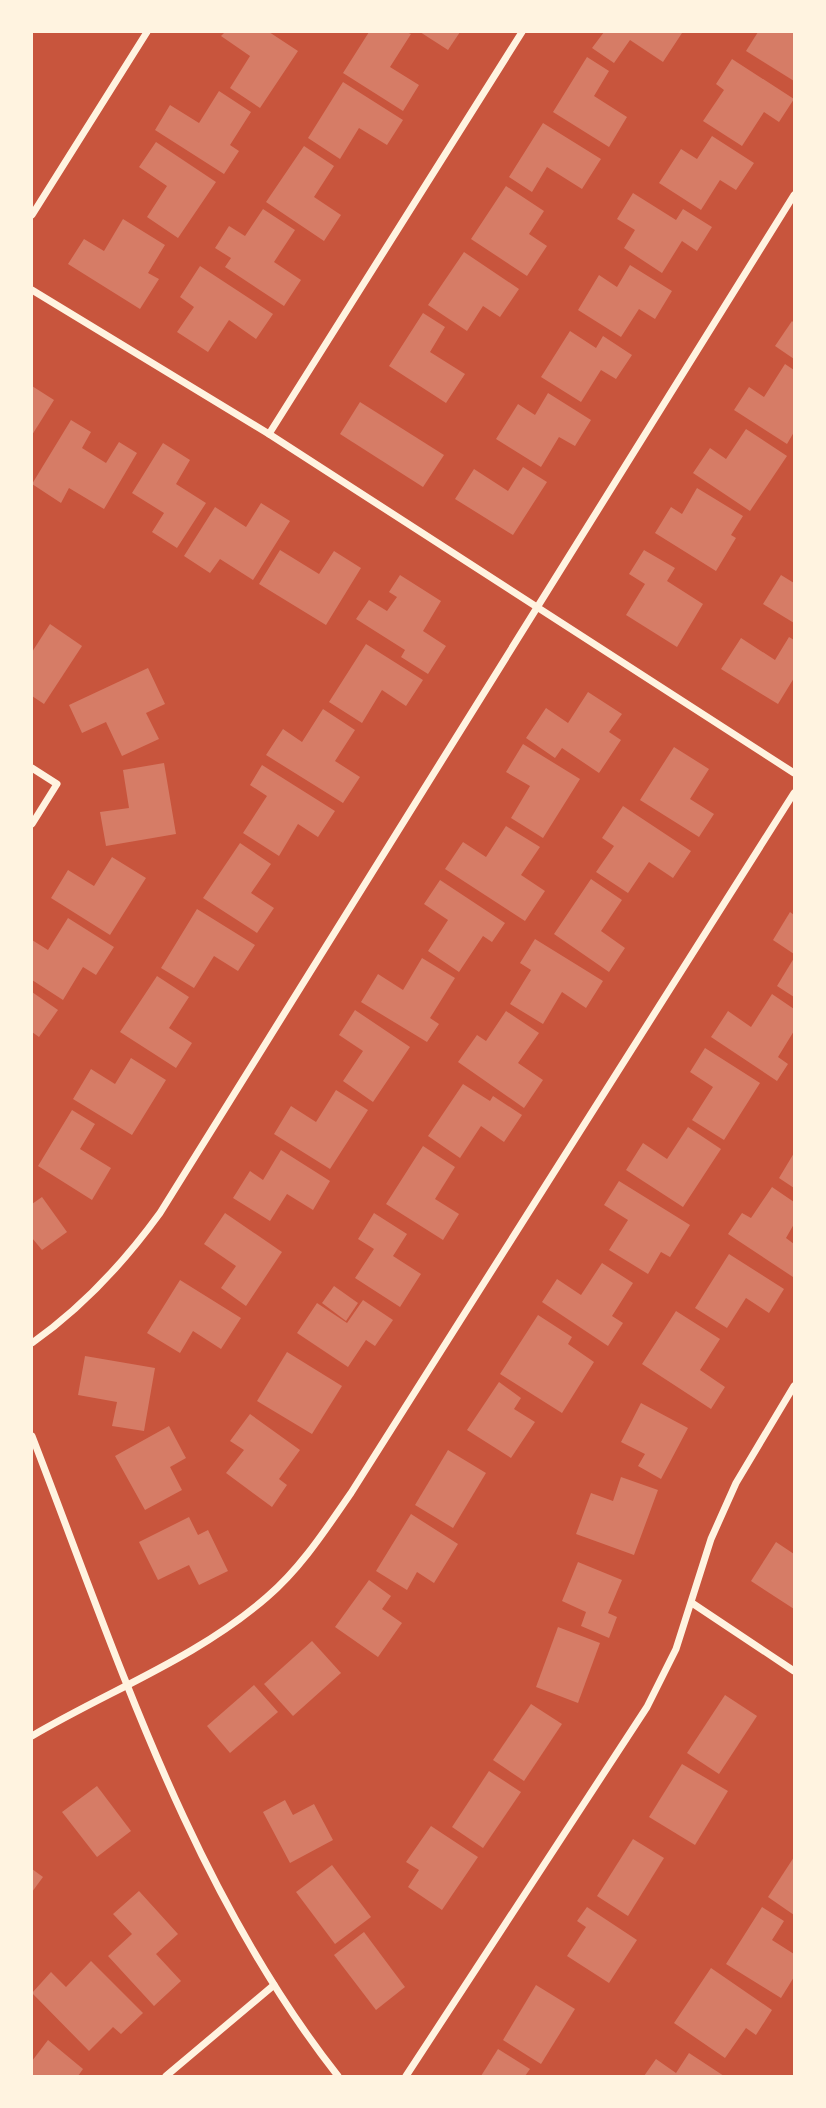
<svg xmlns="http://www.w3.org/2000/svg" width="826" height="2108" font-family="Quicksand,sans-serif">
<style>
.building{fill:#d67c66}
.lines{fill:none;stroke-linecap:round;stroke-linejoin:round}
.minor{stroke:#fff3e0;stroke-width:7}
</style>
<rect width="100%" height="100%" fill="#c8553d"/>
<!-- building -->
<g class="building">
<polygon points="225,32 269,32 298,51 260,108 230,88 250,56 221,36"/>
<polygon points="369,32 406,32 411,34 390,67 419,85 403,111 343,73"/>
<polygon points="420,32 460,32 448,50"/>
<polygon points="604,32 680,32 682,33 663,62 630,40 614,63 592,48"/>
<polygon points="758,32 794,32 794,81 746,51"/>
<polygon points="587,57 609,71 594,96 627,117 609,147 553,112"/>
<polygon points="732,59 794,99 779,122 764,112 742,146 703,121 724,90 716,84"/>
<polygon points="343,82 403,120 387,145 359,128 340,159 308,138"/>
<polygon points="219,91 251,112 230,145 239,151 224,174 155,130 170,105 199,123"/>
<polygon points="543,123 601,159 582,189 547,167 532,192 509,177"/>
<polygon points="712,136 754,163 736,190 720,180 701,210 659,183 681,149 697,159"/>
<polygon points="156,142 216,182 178,238 147,217 167,186 139,167"/>
<polygon points="304,146 334,166 314,197 341,215 324,241 266,202"/>
<polygon points="506,186 544,211 529,234 547,246 527,276 471,239"/>
<polygon points="633,193 676,220 683,209 712,227 697,251 682,241 662,273 624,248 635,230 617,219"/>
<polygon points="263,209 295,230 274,262 301,280 284,306 225,267 231,258 215,248 229,226 245,236"/>
<polygon points="123,219 165,245 148,273 159,279 140,309 68,264 84,239 104,251"/>
<polygon points="464,252 519,289 500,317 483,306 467,331 428,305"/>
<polygon points="630,265 672,291 655,319 639,309 621,337 578,310 599,275 617,287"/>
<polygon points="200,266 273,314 256,339 229,320 208,352 177,332 194,307 180,297"/>
<polygon points="423,313 445,327 430,352 465,374 446,403 389,366"/>
<polygon points="792,321 794,323 794,359 775,346"/>
<polygon points="570,331 596,348 603,336 632,355 616,379 601,370 581,402 541,377"/>
<polygon points="785,364 794,370 794,432 787,444 734,410 749,387 764,397"/>
<polygon points="32,386 54,400 32,435"/>
<polygon points="548,393 591,420 575,446 559,437 541,467 496,439 518,404 535,415"/>
<polygon points="360,402 444,455 423,487 340,434"/>
<polygon points="71,420 91,432 82,448 106,463 119,442 137,453 104,509 69,488 61,503 32,484"/>
<polygon points="746,429 787,456 750,511 693,473 710,448 726,459"/>
<polygon points="163,443 190,460 176,484 206,503 177,548 152,532 164,513 132,493"/>
<polygon points="523,467 547,482 513,535 455,499 474,469 508,491"/>
<polygon points="697,488 743,516 731,535 736,538 716,571 655,533 671,507 682,514"/>
<polygon points="261,503 290,521 253,580 220,559 210,573 184,556 215,507 246,527"/>
<polygon points="280,550 319,574 334,551 361,568 326,625 259,584"/>
<polygon points="644,550 675,568 667,581 703,604 677,647 626,615 645,584 629,574"/>
<polygon points="400,575 441,601 423,631 446,646 428,674 401,657 405,650 356,619 369,600 387,611 397,597 389,592"/>
<polygon points="781,575 794,583 794,623 763,604"/>
<polygon points="50,624 82,646 44,704 32,696 32,652"/>
<polygon points="789,637 794,640 794,678 778,704 721,669 741,638 775,660"/>
<polygon points="366,644 423,680 406,706 382,690 362,723 329,702"/>
<polygon points="148,668 165,704 146,713 159,739 122,756 106,722 82,733 69,705"/>
<polygon points="588,692 622,714 609,732 621,740 599,773 562,748 555,758 526,738 546,708 568,723"/>
<polygon points="323,709 355,730 335,761 360,777 343,803 266,755 283,729 302,742"/>
<polygon points="523,744 580,779 543,838 511,818 530,786 506,772"/>
<polygon points="674,747 709,769 690,799 714,814 699,837 640,800"/>
<polygon points="164,763 176,834 106,846 100,812 129,808 123,770"/>
<polygon points="262,765 335,811 318,837 298,824 279,856 243,833 267,796 250,785"/>
<polygon points="623,806 691,851 673,878 649,862 628,893 596,872 614,846 602,838"/>
<polygon points="506,826 540,847 521,875 545,891 525,921 445,869 463,842 486,857"/>
<polygon points="240,843 271,864 251,893 274,908 257,933 203,898"/>
<polygon points="112,857 146,878 110,935 51,898 68,870 94,886"/>
<polygon points="591,879 622,900 601,931 625,948 609,972 554,934"/>
<polygon points="440,880 505,923 492,942 483,936 459,972 428,951 448,920 424,904"/>
<polygon points="197,909 255,945 238,971 214,956 194,988 161,968"/>
<polygon points="790,912 794,915 794,954 773,940"/>
<polygon points="68,918 114,947 96,975 83,967 63,1000 32,980 32,940 48,950"/>
<polygon points="535,939 603,981 586,1008 562,992 543,1024 510,1004 531,970 520,963"/>
<polygon points="422,958 455,978 430,1018 439,1024 427,1042 361,1002 378,974 403,990"/>
<polygon points="794,958 794,997 777,986"/>
<polygon points="157,976 189,997 169,1028 192,1043 176,1068 120,1032"/>
<polygon points="32,992 58,1010 39,1037 32,1032"/>
<polygon points="772,994 794,1009 794,1031 778,1057 788,1064 777,1081 711,1037 728,1011 751,1027"/>
<polygon points="355,1010 410,1047 373,1102 343,1081 363,1051 339,1035"/>
<polygon points="506,1011 539,1033 518,1063 543,1080 524,1108 458,1062 477,1035 486,1041"/>
<polygon points="705,1048 760,1083 724,1140 692,1120 713,1087 690,1072"/>
<polygon points="131,1058 166,1080 132,1135 73,1099 91,1069 115,1084"/>
<polygon points="463,1084 490,1101 493,1096 522,1115 504,1142 481,1126 460,1158 428,1136"/>
<polygon points="336,1090 368,1110 330,1169 274,1134 291,1106 316,1122"/>
<polygon points="72,1110 95,1124 80,1149 111,1168 92,1200 38,1166"/>
<polygon points="688,1127 721,1149 683,1207 626,1170 643,1143 667,1159"/>
<polygon points="423,1146 455,1167 435,1199 459,1214 443,1240 386,1204"/>
<polygon points="281,1150 330,1181 313,1210 287,1194 270,1221 233,1198 250,1171 263,1180"/>
<polygon points="794,1153 794,1188 779,1178"/>
<polygon points="619,1181 690,1225 670,1257 661,1252 648,1274 609,1250 628,1220 604,1205"/>
<polygon points="772,1187 794,1202 794,1224 786,1238 794,1244 793,1277 728,1234 742,1213 751,1218"/>
<polygon points="42,1197 67,1232 42,1250 32,1238 32,1204"/>
<polygon points="225,1213 282,1252 246,1306 221,1288 236,1266 204,1244"/>
<polygon points="374,1213 407,1234 393,1256 421,1274 400,1307 355,1278 374,1249 358,1239"/>
<polygon points="729,1254 784,1289 769,1313 746,1298 727,1328 695,1308"/>
<polygon points="602,1263 633,1283 612,1316 623,1323 608,1346 542,1302 557,1279 581,1295"/>
<polygon points="180,1280 241,1318 221,1349 193,1331 180,1353 147,1333"/>
<polygon points="334,1286 358,1303 346,1321 322,1303"/>
<polygon points="363,1300 393,1320 375,1346 366,1340 348,1367 297,1333 317,1303 347,1323"/>
<polygon points="676,1311 720,1339 700,1370 725,1387 711,1409 642,1364"/>
<polygon points="538,1315 572,1337 568,1344 594,1362 562,1413 500,1374"/>
<polygon points="287,1352 342,1386 312,1434 257,1401"/>
<polygon points="85,1356 155,1368 144,1431 112,1426 117,1402 78,1395"/>
<polygon points="499,1382 521,1398 514,1409 535,1422 511,1458 467,1430"/>
<polygon points="641,1403 688,1428 661,1479 638,1466 645,1454 621,1442"/>
<polygon points="250,1414 300,1450 279,1479 287,1485 272,1507 226,1473 244,1450 230,1441"/>
<polygon points="169,1426 186,1458 170,1467 182,1490 145,1510 115,1456"/>
<polygon points="448,1450 486,1473 453,1528 415,1505"/>
<polygon points="621,1477 658,1490 634,1555 576,1534 591,1493 613,1501"/>
<polygon points="411,1514 458,1544 434,1583 417,1572 407,1590 376,1571"/>
<polygon points="189,1517 198,1535 208,1530 228,1571 199,1585 189,1565 158,1580 139,1542"/>
<polygon points="776,1542 794,1554 794,1609 751,1581"/>
<polygon points="578,1562 622,1580 608,1613 617,1617 609,1638 581,1626 586,1612 562,1601"/>
<polygon points="369,1580 391,1596 382,1609 402,1623 378,1657 335,1627"/>
<polygon points="558,1627 600,1643 578,1703 536,1687"/>
<polygon points="312,1641 341,1673 293,1716 264,1684"/>
<polygon points="254,1685 278,1712 230,1753 207,1726"/>
<polygon points="725,1695 757,1716 719,1774 687,1753"/>
<polygon points="531,1704 562,1724 524,1781 493,1760"/>
<polygon points="682,1764 728,1791 695,1845 649,1817"/>
<polygon points="489,1771 521,1792 483,1848 452,1827"/>
<polygon points="97,1786 131,1831 97,1857 62,1812"/>
<polygon points="285,1800 293,1815 314,1804 333,1840 290,1863 263,1812"/>
<polygon points="431,1826 478,1857 442,1910 408,1887 419,1870 406,1862"/>
<polygon points="633,1839 664,1858 628,1916 597,1896"/>
<polygon points="794,1857 794,1915 768,1897"/>
<polygon points="332,1865 371,1917 335,1944 296,1892"/>
<polygon points="32,1869 43,1877 32,1892"/>
<polygon points="139,1891 178,1934 156,1954 181,1981 154,2006 108,1956 132,1934 113,1914"/>
<polygon points="587,1907 637,1940 609,1983 567,1956 586,1927 577,1921"/>
<polygon points="762,1907 784,1921 772,1940 794,1954 794,1977 781,1998 726,1964"/>
<polygon points="364,1932 405,1987 376,2010 334,1955"/>
<polygon points="91,1961 143,2013 121,2034 113,2027 89,2051 32,1993 51,1972 66,1987"/>
<polygon points="711,1968 772,2010 756,2035 746,2028 725,2058 674,2023"/>
<polygon points="536,1985 575,2009 541,2064 503,2040"/>
<polygon points="48,2040 83,2069 78,2076 32,2076 32,2061"/>
<polygon points="498,2049 530,2069 525,2076 481,2076"/>
<polygon points="689,2053 724,2076 644,2076 656,2059 676,2073"/>
</g>
<g class="lines">
<!-- minor -->
<g class="minor">
<polyline points="32,215 147,32"/>
<polyline points="32,290 269,434 794,773"/>
<polyline points="269,434 522,32"/>
<polyline points="32,768 57,784 32,824"/>
<path d="M32 1343C83 1307 123 1264 160 1213L794 195"/>
<path d="M32 1436C117 1656 191 1889 338 2076"/>
<polyline points="692,1603 794,1671"/>
<path d="M32 1736C110 1690 197 1658 267 1597 301 1568 326 1529 351 1493L794 793"/>
<polyline points="166,2076 274,1985"/>
<polyline points="406,2076 647,1707 676,1649 711,1539 736,1483 794,1386"/>
</g>
</g>
<!-- border -->
<rect width="826" height="2108" fill="none" stroke="#fff3e0" stroke-width="66"/>
</svg>
